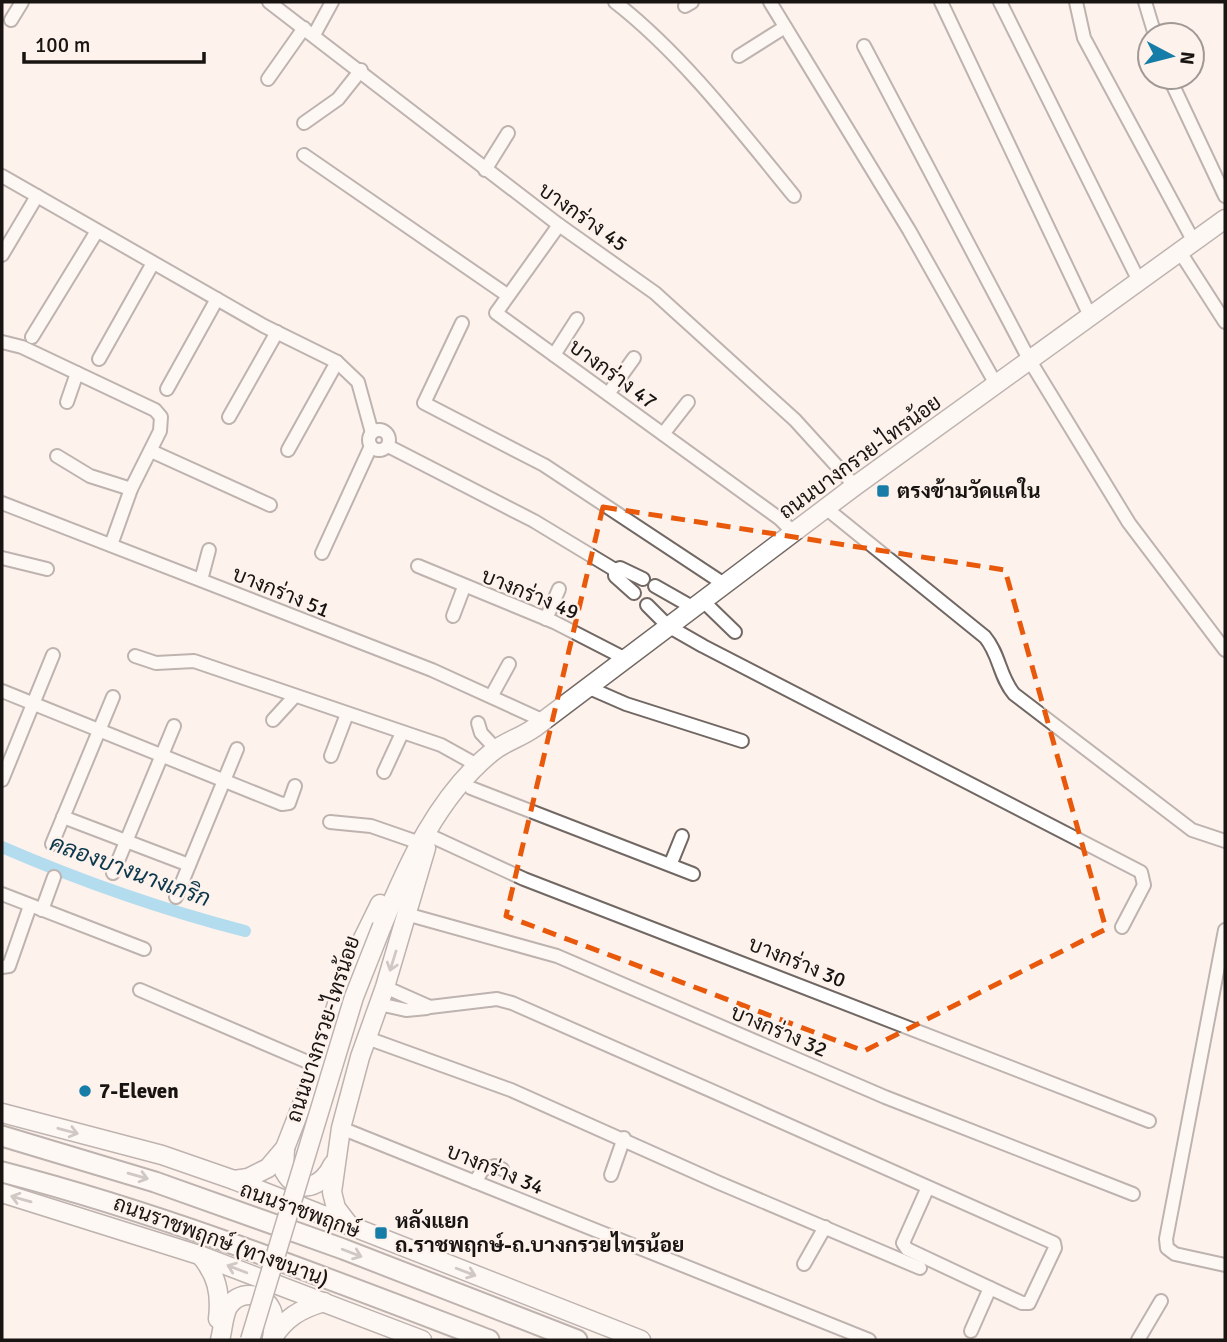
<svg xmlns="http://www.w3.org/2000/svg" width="1227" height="1342" font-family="Signika,Sarabun,sans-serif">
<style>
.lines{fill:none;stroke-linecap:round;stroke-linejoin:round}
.canal{stroke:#5bc0f1;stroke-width:12}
.street-casing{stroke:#716763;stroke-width:16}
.secondary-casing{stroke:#716763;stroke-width:21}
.primary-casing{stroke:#716763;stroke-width:23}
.street{stroke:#fff;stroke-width:12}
.secondary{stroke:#fff;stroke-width:18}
.primary{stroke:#fff;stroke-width:19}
.secondary-bridge-casing{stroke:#716763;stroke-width:21;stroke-linecap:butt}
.secondary-bridge{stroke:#fff;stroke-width:18}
.oneway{stroke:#979594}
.marked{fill:none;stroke:#e8590c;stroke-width:5;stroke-dasharray:14 9;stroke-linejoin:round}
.poi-dot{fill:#157da7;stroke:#fdf2ec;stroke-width:2.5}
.labels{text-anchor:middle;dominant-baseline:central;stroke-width:5;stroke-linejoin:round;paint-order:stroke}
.street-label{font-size:21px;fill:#181412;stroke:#fdf2ec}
.poi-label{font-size:21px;font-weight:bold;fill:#181412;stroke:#fdf2ec;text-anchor:start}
.water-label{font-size:23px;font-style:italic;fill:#0b384c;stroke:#fdf2ec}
</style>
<rect width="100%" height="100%" fill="#fdf2ec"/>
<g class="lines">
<!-- canal -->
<path class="canal" d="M2 847C83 882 160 909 245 931"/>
<!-- street casing -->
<g class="street-casing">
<g id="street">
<polyline points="269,2 559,225 655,293 795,420 855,486"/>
<path d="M615 2C682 54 740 130 794 196"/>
<polyline points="770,2 909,230 997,386"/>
<polyline points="941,2 1091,318"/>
<polyline points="1000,2 1139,281"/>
<polyline points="1076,2 1084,38 1194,242"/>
<polyline points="1145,2 1155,35"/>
<polyline points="685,6 692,2"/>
<polyline points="11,20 22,2"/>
<polyline points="314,35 332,2"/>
<polyline points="864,46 1030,361 1129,523 1225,650"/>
<polyline points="739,56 785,27"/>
<polyline points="1169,77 1225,196"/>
<polyline points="268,79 304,28"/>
<polyline points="304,123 338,99 361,70"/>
<polyline points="304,155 507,295"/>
<polyline points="485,170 508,133"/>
<polyline points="2,176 264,326 337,362 358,382 372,433"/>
<polyline points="559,225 496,313 780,519 794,533"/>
<polyline points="1180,252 1225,322"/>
<polyline points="2,255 37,196"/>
<polyline points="462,323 424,403 544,465 724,584"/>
<polyline points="32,337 97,231"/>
<polyline points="2,342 22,347 155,410 161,417 160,431 131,489 111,545"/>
<polyline points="554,355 577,319"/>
<polyline points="99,359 153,263"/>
<polyline points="167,389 217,299"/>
<polyline points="608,394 634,358"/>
<polyline points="67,402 77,373"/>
<polyline points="229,417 277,332"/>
<circle cx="379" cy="440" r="10"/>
<polyline points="663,434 688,402"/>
<polyline points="388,446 534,521 615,570 620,568 643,579"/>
<polyline points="288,450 337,362"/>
<polyline points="151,451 270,505"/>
<polyline points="57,456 90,476 131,489"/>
<polyline points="2,503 432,670 544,721"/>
<path d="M827 509 985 637C1000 655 999 676 1014 694L1192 830 1225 841"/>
<polyline points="322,553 371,446"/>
<polyline points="2,558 47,569"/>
<polyline points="418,566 554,622 626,659"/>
<polyline points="615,570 615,576 634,593"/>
<polyline points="201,580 209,550"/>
<polyline points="655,586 692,607"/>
<polyline points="702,600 735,632"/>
<polyline points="647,605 668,626 703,646 1141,872 1144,885 1122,927"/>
<polyline points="453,616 464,587"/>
<polyline points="546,619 559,589"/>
<polyline points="135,656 156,663 194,661 441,745 477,765"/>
<polyline points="587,687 626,704 742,741"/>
<polyline points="2,691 282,804 289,803 295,786"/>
<polyline points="492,695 509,664"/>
<polyline points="273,720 295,696"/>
<polyline points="478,723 481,733 496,749"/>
<polyline points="331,756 347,714"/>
<polyline points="384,772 402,733"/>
<polyline points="2,780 53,655"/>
<polyline points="471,788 693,874"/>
<polyline points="63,817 189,865"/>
<polyline points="330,822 371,826 420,843"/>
<polyline points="433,837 524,879 1149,1121"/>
<polyline points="52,844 113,697"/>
<polyline points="671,863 682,836"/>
<polyline points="113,873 174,726"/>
<polyline points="2,894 144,949"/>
<polyline points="176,897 237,749"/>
<polyline points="42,910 54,877"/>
<polyline points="406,914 557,956 885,1097 1133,1194"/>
<polyline points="1225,930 1166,1239 1167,1248 1175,1254 1225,1265"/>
<polyline points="2,967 9,966 30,906"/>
<path d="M385 987 430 1007 497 999 512 1003C693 1082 874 1163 1054 1243L1055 1248 1029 1303H1022L907 1249 903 1243 928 1187"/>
<polyline points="140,990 317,1066"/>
<polyline points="379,1004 406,1010 427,1008"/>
<polyline points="367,1038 511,1090 717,1182 920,1268"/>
<polyline points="341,1128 869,1340"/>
<polyline points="611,1175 624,1138"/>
<polyline points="475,1182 483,1169 495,1166 502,1169"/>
<polyline points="804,1264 825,1227"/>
<polyline points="971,1331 990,1288"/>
<polyline points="1138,1340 1161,1301"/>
</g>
</g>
<!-- secondary casing -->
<g class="secondary-casing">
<g id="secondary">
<path d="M382 926C408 863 438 796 492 752 506 741 520 738 534 728L855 486 1225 219"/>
<polyline points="2,1113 162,1155 234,1180 641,1340"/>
<path d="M285 1148 284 1171C298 1197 323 1187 333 1164"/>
<polyline points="234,1180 248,1178 268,1168 285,1148 317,1066 349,967 380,904"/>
<polyline points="2,1193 199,1255 422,1340"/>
<polyline points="349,1225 336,1208 332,1192 341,1128 360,1057 385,987 426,848"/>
<path d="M200 1255C217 1275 221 1293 218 1319"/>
<path d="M272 1339C285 1318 300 1309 324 1302"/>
<path d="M220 1340C223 1329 223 1317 228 1307 238 1291 261 1291 270 1307 276 1316 273 1330 272 1340"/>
</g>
</g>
<!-- primary casing -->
<g class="primary-casing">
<g id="primary">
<polyline points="2,1136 155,1182 343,1249 577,1340"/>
<path d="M2 1172C168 1215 329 1279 489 1340"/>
</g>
</g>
<!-- street -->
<use href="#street" class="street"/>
<!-- secondary -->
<use href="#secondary" class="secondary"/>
<!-- primary -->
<use href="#primary" class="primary"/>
<!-- secondary-bridge casing -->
<g class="secondary-bridge-casing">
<polyline id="secondary-bridge" points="250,1340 354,997 382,926"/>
</g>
<!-- secondary-bridge -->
<use href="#secondary-bridge" class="secondary-bridge"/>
</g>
<!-- one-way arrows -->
<defs><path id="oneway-shaft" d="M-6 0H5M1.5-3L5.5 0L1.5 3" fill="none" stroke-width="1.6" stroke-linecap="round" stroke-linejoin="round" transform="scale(1.75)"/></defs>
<g class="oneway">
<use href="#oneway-shaft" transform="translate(393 961) rotate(107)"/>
<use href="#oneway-shaft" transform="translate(68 1131) rotate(15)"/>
<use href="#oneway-shaft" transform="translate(138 1176) rotate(16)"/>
<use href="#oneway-shaft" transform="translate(21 1199) rotate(-164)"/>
<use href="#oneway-shaft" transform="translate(352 1253) rotate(21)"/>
<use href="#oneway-shaft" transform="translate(237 1269) rotate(-159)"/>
<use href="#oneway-shaft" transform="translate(466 1272) rotate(21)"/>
</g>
<!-- marked area -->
<path d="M0 0H1227V1342H0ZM603 507 1005 570 1106 929 864 1051 506 916Z" fill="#fdf2ec" fill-opacity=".55" fill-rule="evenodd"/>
<path class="marked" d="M603 507 1005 570 1106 929 864 1051 506 916Z"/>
<!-- markers -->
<g class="poi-dot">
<rect x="876" y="484" width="14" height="14" rx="3.5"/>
<circle cx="85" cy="1091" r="7"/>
<rect x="374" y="1226" width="14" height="14" rx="3.5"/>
</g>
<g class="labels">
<!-- street labels -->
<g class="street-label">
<text transform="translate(583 217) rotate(35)">บางกร่าง 45</text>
<text transform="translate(613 374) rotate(36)">บางกร่าง 47</text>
<text transform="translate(860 457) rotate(-36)">ถนนบางกรวย-ไทรน้อย</text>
<text transform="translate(281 592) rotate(22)">บางกร่าง 51</text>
<text transform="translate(530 594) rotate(22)">บางกร่าง 49</text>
<text transform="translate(797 962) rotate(22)">บางกร่าง 30</text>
<text transform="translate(323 1029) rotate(-72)">ถนนบางกรวย-ไทรน้อย</text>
<text transform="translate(779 1031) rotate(23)">บางกร่าง 32</text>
<text transform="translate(495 1169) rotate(22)">บางกร่าง 34</text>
<text transform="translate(300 1210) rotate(20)">ถนนราชพฤกษ์</text>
<text transform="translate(221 1241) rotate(20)">ถนนราชพฤกษ์ (ทางขนาน)</text>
</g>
<!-- poi labels -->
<g class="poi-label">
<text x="897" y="491">ตรงข้ามวัดแคใน</text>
<text x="99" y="1091">7-Eleven</text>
<text x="395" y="1221">หลังแยก<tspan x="395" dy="24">ถ.ราชพฤกษ์-ถ.บางกรวยไทรน้อย</tspan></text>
</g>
<!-- water labels -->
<g class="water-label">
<text transform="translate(130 871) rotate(20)">คลองบางนางเกริก</text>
</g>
</g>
<!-- border -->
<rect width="1227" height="1342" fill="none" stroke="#181412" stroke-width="7"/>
<!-- north arrow -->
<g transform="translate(1171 56) rotate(97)"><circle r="33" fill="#fdf2ec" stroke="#a19995" stroke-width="2"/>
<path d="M0-5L12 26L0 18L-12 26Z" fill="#157da7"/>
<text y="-10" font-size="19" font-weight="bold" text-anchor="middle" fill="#181412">N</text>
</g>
<!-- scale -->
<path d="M24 52v10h180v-10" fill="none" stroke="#181412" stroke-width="3.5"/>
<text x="35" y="52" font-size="21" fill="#181412" stroke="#fdf2ec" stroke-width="5" paint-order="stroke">100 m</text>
</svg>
